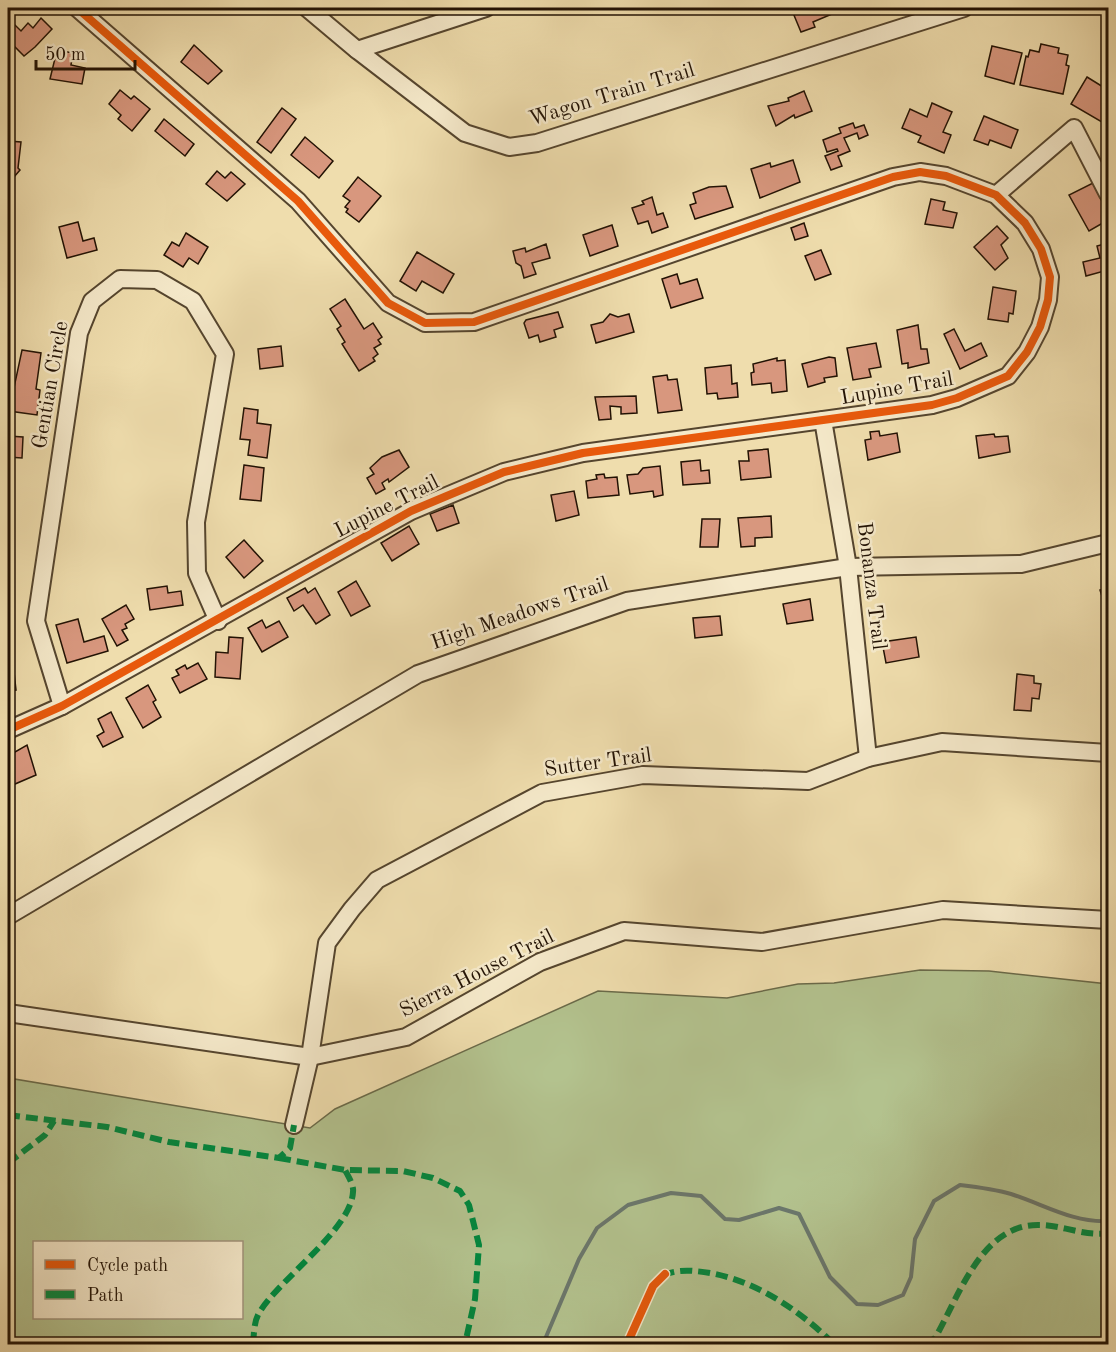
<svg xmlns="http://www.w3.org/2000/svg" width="1116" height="1352" font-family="'Old Standard TT',serif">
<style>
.green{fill:#b3c28e;stroke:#6a6a49;stroke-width:1.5;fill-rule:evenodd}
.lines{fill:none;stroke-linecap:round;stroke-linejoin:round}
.stream{stroke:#6b776c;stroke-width:4}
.building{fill:#d8977e;stroke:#221204;stroke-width:1.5}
.minor-casing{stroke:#55452e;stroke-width:20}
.minor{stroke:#f5e9ca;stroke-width:16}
.quiet{stroke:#00873e;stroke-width:6;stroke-dasharray:12 6;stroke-linecap:butt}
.cycleway-casing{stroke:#f5e9ca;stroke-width:11}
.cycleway{stroke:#e8590c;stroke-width:8}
.labels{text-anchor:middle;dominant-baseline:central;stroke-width:5;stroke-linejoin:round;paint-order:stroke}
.street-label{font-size:21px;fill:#221204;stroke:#f5e9ca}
</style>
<rect width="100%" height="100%" fill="#efddad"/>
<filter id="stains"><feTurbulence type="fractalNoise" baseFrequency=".00333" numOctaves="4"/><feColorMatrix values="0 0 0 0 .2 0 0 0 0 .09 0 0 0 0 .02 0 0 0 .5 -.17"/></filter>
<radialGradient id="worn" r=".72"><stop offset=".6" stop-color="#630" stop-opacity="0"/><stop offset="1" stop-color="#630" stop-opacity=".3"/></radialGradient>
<!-- green -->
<path class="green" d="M920 970 989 971 1108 984V1344H8V1078L310 1128 335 1109 598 991 727 998 798 984 834 983ZM34 1242H242V1318H34Z"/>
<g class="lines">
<!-- stream -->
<path class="stream" d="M543 1344 579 1259 597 1228 628 1205 671 1193 701 1196 725 1219 739 1220 779 1208 799 1214 830 1277 857 1304 878 1305 903 1295 911 1277 915 1239 934 1201 960 1185C977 1187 994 1189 1011 1194 1043 1204 1073 1223 1108 1221"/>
</g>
<!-- building -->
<g class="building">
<polygon points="791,8 843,8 844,9 813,22 815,27 801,32"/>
<polygon points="41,18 52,29 35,47 24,56 11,43 8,47 8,31 14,24 21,31 28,23 33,28"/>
<polygon points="1041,44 1059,48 1058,53 1068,55 1066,65 1069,66 1063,94 1020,85 1026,56 1028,57 1030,50 1039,52"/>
<polygon points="194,45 222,71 208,84 181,62"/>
<polygon points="992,46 1022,53 1014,84 985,76"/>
<polygon points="57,50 73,53 71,65 85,68 82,84 50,79"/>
<polygon points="1087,77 1108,90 1107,125 1071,104"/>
<polygon points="120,90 131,99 134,96 150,109 132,131 118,119 121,115 109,104"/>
<polygon points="804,91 812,111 795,118 794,115 776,126 768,106 789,101 788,98"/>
<polygon points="932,103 952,112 943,132 951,135 944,153 918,142 921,136 902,128 910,109 927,117"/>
<polygon points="282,108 296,119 271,153 257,142"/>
<polygon points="984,116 1018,130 1011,148 990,140 988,145 974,140"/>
<polygon points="164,119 194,144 185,156 155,131"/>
<polygon points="853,123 855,128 864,125 868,135 859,139 857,133 844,138 850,151 838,156 842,166 831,170 825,156 838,151 837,149 827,152 823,140 841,133 839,128"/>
<polygon points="305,137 333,161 319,178 291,155"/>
<polygon points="8,141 21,142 18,168 20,170 8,184"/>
<polygon points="793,160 800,182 760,198 751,169 770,163 771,167"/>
<polygon points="217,171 225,178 231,172 245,184 227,201 206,184"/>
<polygon points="358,177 381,196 359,222 346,212 348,209 345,207 350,201 343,196"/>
<polygon points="1093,183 1108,213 1108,220 1089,231 1069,195"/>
<polygon points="726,186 733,207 695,219 690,205 696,203 693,193 709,187"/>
<polygon points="652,197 657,215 663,213 668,227 652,233 648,221 638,224 632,208 644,204 642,201"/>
<polygon points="931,199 945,202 943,210 957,213 953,228 925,224"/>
<polygon points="78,222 83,241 94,238 97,250 67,258 59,227"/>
<polygon points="804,223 808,236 795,240 791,228"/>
<polygon points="612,225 618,246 590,256 583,235"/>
<polygon points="997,226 1008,238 1001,245 1008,258 995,270 974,247"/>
<polygon points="186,233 208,247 198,264 189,258 183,267 164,255 172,242 179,246"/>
<polygon points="1108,243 1108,270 1086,276 1083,262 1100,258 1097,246"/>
<polygon points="546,244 550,258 532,263 536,274 524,278 521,266 516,263 513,251 525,248 526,252"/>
<polygon points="821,250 831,274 815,280 805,256"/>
<polygon points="417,252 454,274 443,293 422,281 416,291 400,281"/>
<polygon points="677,274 680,284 697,279 703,298 671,308 662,279"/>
<polygon points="993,287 1016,291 1013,314 1009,313 1008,322 988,319"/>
<polygon points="345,299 364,329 373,323 382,337 378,340 381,344 374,348 378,354 373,358 375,361 359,371 342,344 345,342 337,329 341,326 330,309"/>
<polygon points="558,312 563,327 554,330 556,337 540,342 538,335 529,338 524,323 526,320"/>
<polygon points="610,314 618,317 629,314 634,332 596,343 591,325 603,322"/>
<polygon points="918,325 921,349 927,349 929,363 908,368 908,363 902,364 897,330"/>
<polygon points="954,329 965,351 981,343 987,356 960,369 944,334"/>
<polygon points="876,343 881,367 869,369 871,377 853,380 847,348"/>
<polygon points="281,346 283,366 260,369 258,349"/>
<polygon points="22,350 41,353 36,389 40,390 37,415 9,411"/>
<polygon points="829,357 835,358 837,376 824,378 825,382 808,387 802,364"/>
<polygon points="777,358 777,361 785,360 787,391 772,393 771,383 752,385 751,373 754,372 753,364"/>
<polygon points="731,365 732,384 737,383 738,397 718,399 717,393 707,394 705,368"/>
<polygon points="667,375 668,380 677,379 682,410 658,413 653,377"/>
<polygon points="636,396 637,413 621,414 621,407 610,406 611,419 599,420 595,397"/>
<polygon points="244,408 258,410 257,423 271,425 267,458 248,455 250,440 240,439"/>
<polygon points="879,431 880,436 897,433 900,452 868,460 865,440 871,439 870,432"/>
<polygon points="994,434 995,437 1008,436 1010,452 979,458 976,436"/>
<polygon points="8,436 23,437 22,458 8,457"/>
<polygon points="768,449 771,477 741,480 739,461 749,461 748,451"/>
<polygon points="399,450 409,467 389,482 388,479 382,483 385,489 376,494 367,478 374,474 370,468 382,457"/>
<polygon points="700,460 701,471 709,470 710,483 683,485 681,462"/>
<polygon points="244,465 264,468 261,501 240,499"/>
<polygon points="660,466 663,495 654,497 653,491 630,494 627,475 638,474 643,468"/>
<polygon points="604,474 605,478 617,477 619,495 588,498 586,481 597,479 596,475"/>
<polygon points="574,491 579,515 556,521 551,495"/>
<polygon points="453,505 459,523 437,531 430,514"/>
<polygon points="771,516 772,537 755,538 755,546 741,547 738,518"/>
<polygon points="702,519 720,519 718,547 700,547"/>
<polygon points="409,526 419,544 392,561 381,543"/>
<polygon points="244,540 263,561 244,578 226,557"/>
<polygon points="1108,574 1108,608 1106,609 1100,590 1108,588 1104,575"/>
<polygon points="356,581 370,606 351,616 338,592"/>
<polygon points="167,586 168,593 181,591 183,605 150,610 147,589"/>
<polygon points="305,588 308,593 315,588 330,615 316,624 303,605 294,611 287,598"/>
<polygon points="810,599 813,620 787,624 783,604"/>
<polygon points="126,605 134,619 125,624 127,628 122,630 128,640 117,646 102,619"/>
<polygon points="720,616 722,635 695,638 693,618"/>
<polygon points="78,619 84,642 104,636 108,651 67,663 56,625"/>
<polygon points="262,620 266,628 279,621 288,637 262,652 248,628"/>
<polygon points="229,637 243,638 240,679 215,677 216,652 228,653"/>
<polygon points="916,637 919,657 886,663 882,642"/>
<polygon points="8,663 13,663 16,690 8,691"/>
<polygon points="198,663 207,679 180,693 172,678 179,675 176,670 185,665 187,669"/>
<polygon points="1017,674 1034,676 1034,683 1041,684 1039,699 1032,698 1031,711 1014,710"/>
<polygon points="148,685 156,700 153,702 161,717 143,728 126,698"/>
<polygon points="111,712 123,737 103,747 97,736 104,732 98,719"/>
<polygon points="27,745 36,775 8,787 8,756"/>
</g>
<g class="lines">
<!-- minor casing -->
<g class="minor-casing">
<g id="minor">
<polyline points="307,8 357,50 465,133 509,147 537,143 964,8"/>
<polyline points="357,50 486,8"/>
<polyline points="996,195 1074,128 1108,194"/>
<polyline points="823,420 848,567 868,758"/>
<polyline points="62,706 36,621 79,333 92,301 120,279 157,280 193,301 225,354 196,522 197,573 218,621"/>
<polyline points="8,730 62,706 411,511 504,472 583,453 932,405 957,398 1008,376 1027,352 1040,327 1048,300 1050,277 1041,249 1025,223 996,195 946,176 920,172 893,177 474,322 425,323 388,303 298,201 77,8"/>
<polyline points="8,916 418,674 627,601 848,567 1021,564 1108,543"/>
<polyline points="8,1013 310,1057 406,1037 540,962 624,931 762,942 943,910 1108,920"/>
<polyline points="294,1125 310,1057 327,943 352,909 377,880 542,793 643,775 808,781 868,758 942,742 1108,753"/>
</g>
</g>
<!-- minor -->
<use href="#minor" class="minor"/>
<!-- quiet -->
<g class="quiet">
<polyline points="8,1115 107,1127 169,1142 279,1158 290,1148 294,1125"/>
<polyline points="279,1158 345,1170 403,1171 433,1178 460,1191 469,1205 479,1245 475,1299 465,1344"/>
<polyline points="8,1163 45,1135 54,1121"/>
<path d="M663 1276C671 1271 684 1270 694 1271 748 1275 796 1307 834 1344"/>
<path d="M253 1344C254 1334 254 1321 259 1313 279 1279 351 1230 353 1192 354 1185 348 1176 345 1170"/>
<path d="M926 1344 935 1338C959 1297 981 1224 1039 1225 1062 1225 1087 1237 1108 1233"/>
</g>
<!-- cycleway casing -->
<g class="cycleway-casing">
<g id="cycleway">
<polyline points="8,730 62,706 411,511 504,472 583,453 932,405 957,398 1008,376 1027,352 1040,327 1048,300 1050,277 1041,249 1025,223 996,195 946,176 920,172 893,177 474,322 425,323 388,303 298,201 77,8"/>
<polyline points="627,1344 653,1286 665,1274"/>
</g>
</g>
<!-- cycleway -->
<use href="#cycleway" class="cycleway"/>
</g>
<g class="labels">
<!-- street labels -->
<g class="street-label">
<text transform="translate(612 95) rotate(-17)">Wagon Train Trail</text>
<text transform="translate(51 385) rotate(-80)">Gentian Circle</text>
<text transform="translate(897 389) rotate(-10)">Lupine Trail</text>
<text transform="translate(387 507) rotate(-27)">Lupine Trail</text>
<text transform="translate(871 586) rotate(83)">Bonanza Trail</text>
<text transform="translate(520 614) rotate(-19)">High Meadows Trail</text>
<text transform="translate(598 763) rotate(-8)">Sutter Trail</text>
<text transform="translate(477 974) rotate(-27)">Sierra House Trail</text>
</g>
</g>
<!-- margin -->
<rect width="1116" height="1352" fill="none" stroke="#efddad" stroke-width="30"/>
<rect x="9" y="9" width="1098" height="1334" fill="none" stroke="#221204" stroke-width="3"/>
<rect x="15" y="15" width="1086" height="1322" fill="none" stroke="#221204" stroke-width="1.5"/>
<!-- legend -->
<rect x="33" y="1241" width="210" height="78" fill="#f5e9ca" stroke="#a1937b" stroke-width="1.5"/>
<rect x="45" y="1260" width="30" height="9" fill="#e8590c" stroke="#a1937b" stroke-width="1.5"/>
<text x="87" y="1271" font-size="18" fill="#221204">Cycle path</text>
<rect x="45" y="1290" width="30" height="9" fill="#00873e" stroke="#a1937b" stroke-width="1.5"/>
<text x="87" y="1301" font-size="18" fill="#221204">Path</text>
<!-- scale -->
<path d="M36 60v9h99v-9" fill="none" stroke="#221204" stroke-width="3"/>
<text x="45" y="60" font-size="18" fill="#221204" stroke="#f5e9ca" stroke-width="4.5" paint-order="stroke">50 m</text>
<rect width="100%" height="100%" filter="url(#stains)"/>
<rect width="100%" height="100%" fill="url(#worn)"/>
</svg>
